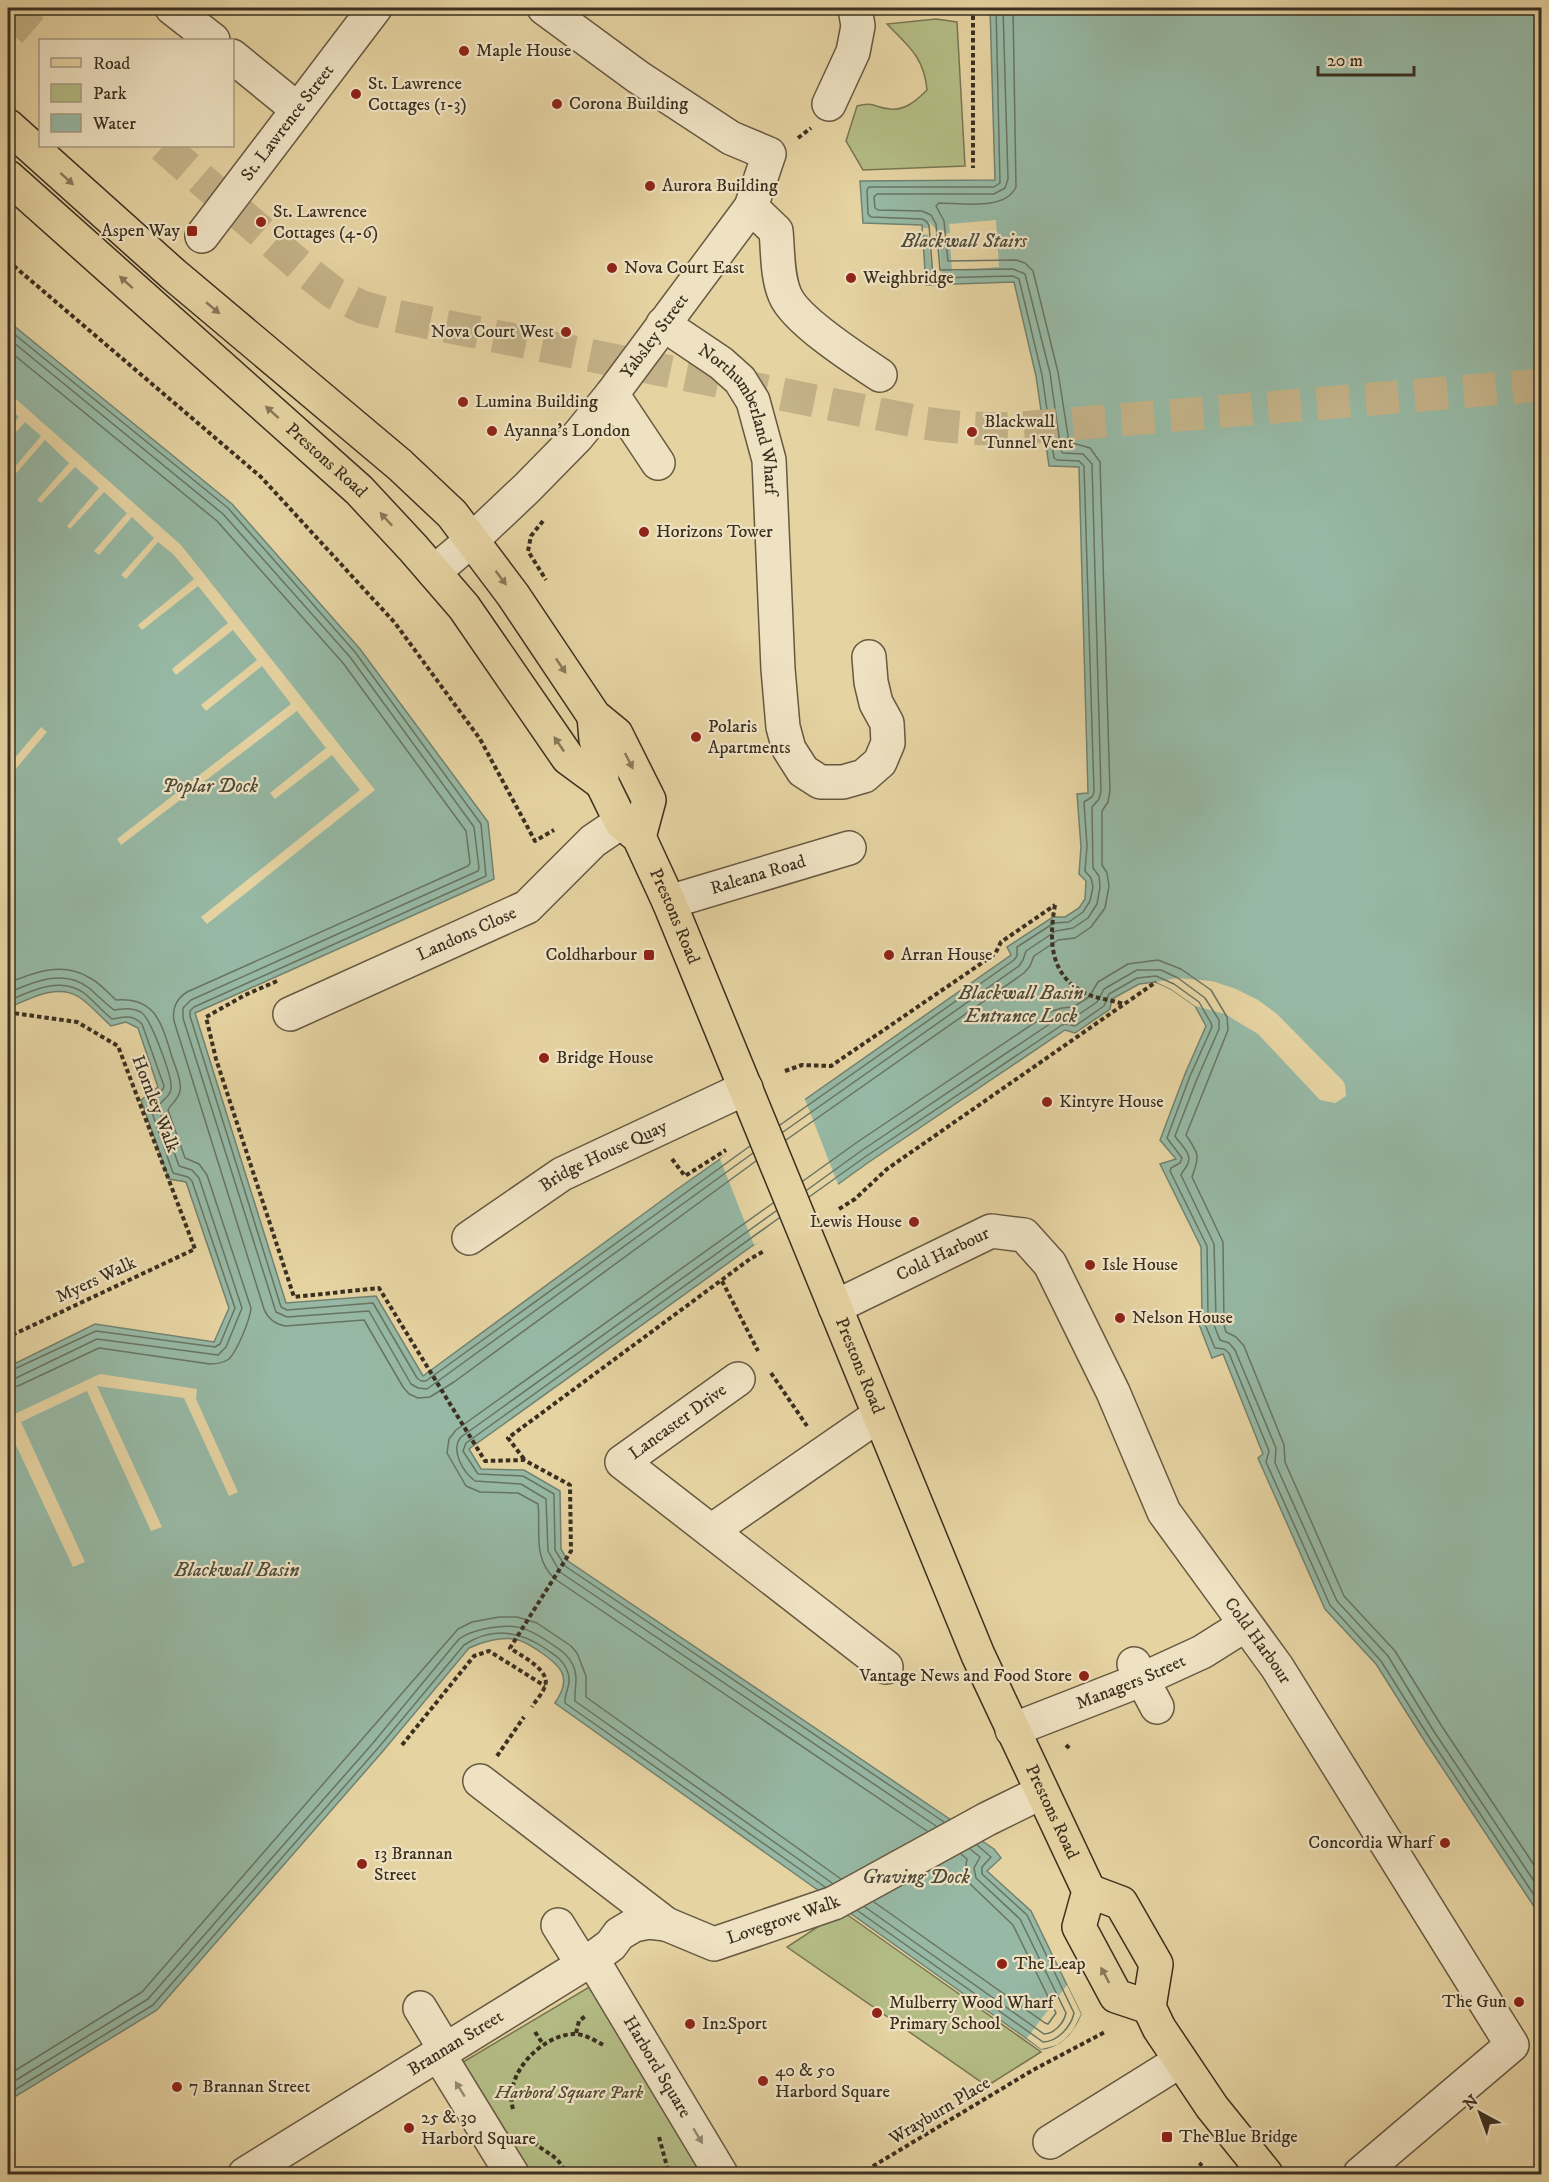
<svg xmlns="http://www.w3.org/2000/svg" width="1549" height="2182" font-family="'IM FELL DW Pica',serif">
<style>
.green{fill:#b4bc85;stroke:#787652;stroke-width:1.5}
.water{fill:#96b8a4;stroke:#72826f;stroke-width:1.5}
.pier{fill:#e6d3a2}
.lines{fill:none;stroke-linecap:round;stroke-linejoin:round}
.shore{stroke:#687462;stroke-width:1.5}
.highway-tunnel{stroke:#c4b288;stroke-width:33;stroke-dasharray:33 16;stroke-linecap:butt}
.minor-casing{stroke:#665940;stroke-width:36}
.major-casing{stroke:#3b3020;stroke-width:36}
.path{stroke:#3b3020;stroke-width:4;stroke-dasharray:4.5 3;stroke-linecap:butt}
.minor{stroke:#efe2c3;stroke-width:33}
.major{stroke:#e6d3a2;stroke-width:33}
.oneway{fill:#88795a}
.oneway2{fill:#958972}
.poi-dot{fill:#8f2418;stroke:#efe2c3;stroke-width:2}
.labels{text-anchor:middle;dominant-baseline:central;stroke-width:4.5;stroke-linejoin:round;paint-order:stroke}
.poi-label{font-size:18px;fill:#3b3020;stroke:#efe2c3;text-anchor:start}
.street-label{font-size:18px;fill:#3b3020;stroke:#efe2c3}
.park-label{font-size:18px;font-style:italic;fill:#534c34;stroke:#efe2c3}
.water-label{font-size:20px;font-style:italic;fill:#4d4b3a;stroke:#efe2c3}
</style>
<rect width="100%" height="100%" fill="#e6d3a2"/>
<filter id="stains"><feTurbulence type="fractalNoise" baseFrequency=".00333" numOctaves="4"/><feColorMatrix values="0 0 0 0 .2 0 0 0 0 .09 0 0 0 0 .02 0 0 0 .5 -.17"/></filter>
<radialGradient id="worn" r=".72"><stop offset=".6" stop-color="#630" stop-opacity="0"/><stop offset="1" stop-color="#630" stop-opacity=".3"/></radialGradient>
<!-- green -->
<g class="green">
<path d="M936 19 957 22 965 166 863 170 846 141 857 106C874 101 875 108 890 109 905 111 917 100 927 90 924 57 909 47 887 24Z"/>
<polygon points="842,1911 1041,2052 987,2086 787,1947"/>
<polygon points="596,1983 711,2174 524,2174 458,2065"/>
</g>
<!-- water -->
<path class="water" d="M990 8H1541V1917L1422 1737 1376 1664 1325 1609 1258 1458 1263 1454 1223 1354 1212 1358 1197 1319 1202 1317 1201 1247 1160 1164 1176 1159 1160 1140 1185 1074 1206 1026 1195 1006 1171 989 1156 982 1139 984 1112 999 1110 1009 1075 1033 1065 1030 869 1162 469 1449 481 1469 524 1470 560 1491 561 1549 568 1561 994 1849 1001 1858 987 1871 1031 1911 1081 2014C1074 2031 1061 2048 1041 2049L555 1703C573 1677 561 1666 539 1651 531 1646 523 1640 514 1639 500 1637 481 1642 469 1648L383 1751 157 2010 8 2101V1367L95 1324 214 1342 229 1308 186 1182 169 1179 141 1100 158 1087 138 1028 126 1022 111 1026C101 1017 91 1005 79 997 57 983 29 999 8 1008V321L232 504 360 649 488 822 494 879 195 1013 286 1303 376 1296 423 1376 676 1190 1011 955 1007 947 1053 917H1065L1079 908 1085 899 1086 881 1079 874 1081 847 1077 794 1088 793 1079 467 1049 466 1036 376 1014 282 926 285 922 225 863 223 860 181 995 180Z"/>
<!-- pier -->
<g class="pier">
<polygon points="996,220 999,267 952,271 950,241 939,240 942,284 933,284 928,235 923,234 923,228 929,228 929,222 941,234 950,233 949,224"/>
<polygon points="8,392 181,545 375,790 207,924 201,917 360,790 332,755 275,799 270,793 326,748 297,711 121,845 117,839 291,704 262,666 206,711 201,705 257,660 233,630 176,675 172,669 228,623 198,586 142,630 138,625 194,579 173,554 158,542 126,579 121,575 154,538 132,517 99,555 94,551 127,513 104,492 70,529 67,526 99,488 75,467 41,503 37,500 69,463 45,440 12,478 9,474 41,436 25,422 8,441 8,431 19,417 8,406"/>
<polygon points="41,727 47,732 8,778 8,766"/>
<polygon points="1177,978 1212,981 1236,989 1258,1000 1277,1014 1343,1081 1345,1085 1346,1096 1335,1103 1320,1100 1258,1034 1225,1014 1195,1006 1171,989 1156,982"/>
<polygon points="804,1097 839,1187 773,1234 754,1245 720,1159 742,1140"/>
<polygon points="100,1374 197,1389 196,1399 238,1492 229,1496 184,1398 97,1386 162,1527 151,1531 87,1391 59,1404 21,1422 85,1562 73,1567 8,1428 8,1417"/>
<polygon points="1067,1985 1081,2014 1073,2030 1065,2039 1057,2045 1041,2049 1027,2038"/>
</g>
<g class="lines">
<!-- shore -->
<g class="shore">
<polyline points="8,329 228,508 355,652 481,824 486,876 194,1007 190,1011 190,1016 281,1307 287,1310 373,1303 417,1378 421,1381 426,1381 750,1146"/>
<polyline points="8,338 223,514 350,657 474,827 479,868 478,871 191,1000 183,1008 183,1018 276,1312 287,1317 369,1311 411,1384 418,1388 427,1389 753,1153"/>
<path d="M8 350 217 521 343 663 466 831 470 863 468 866 187 992C176 999 172 1008 174 1021L264 1309C268 1319 275 1324 285 1326L364 1320 403 1387 409 1394 418 1398 430 1397 454 1382 756 1161"/>
<path d="M8 983C35 972 63 961 90 978 100 983 108 993 116 1000 158 997 162 1026 173 1060 176 1069 182 1081 180 1091 178 1100 171 1104 168 1110L185 1158 199 1164 207 1175 251 1308C250 1320 237 1351 229 1359 223 1363 217 1364 210 1364L99 1348 18 1386 8 1388"/>
<path d="M8 993C33 982 64 968 89 988 97 995 105 1003 114 1010 123 1009 131 1007 141 1012 151 1019 173 1078 171 1089 170 1098 161 1100 158 1107L179 1166 192 1170 199 1178 242 1308 226 1347 218 1355 97 1339 16 1378 8 1379"/>
<path d="M8 1001C31 991 60 976 84 993 94 1001 102 1011 112 1019 125 1017 132 1014 142 1024L164 1086C162 1095 151 1096 149 1104L173 1173 188 1177 192 1181 235 1308 220 1344 215 1347 96 1331 8 1372"/>
<polyline points="780,1125 1014,960 1017,956 1017,947 1054,923 1069,922 1083,912 1090,901 1093,887 1091,878 1085,871 1087,846 1084,802 1092,797 1094,792 1084,466 1079,461 1057,460 1054,458 1042,375 1019,279 1013,276 933,278 929,225 926,221 922,219 871,217 868,214 867,190 869,187 994,187 1000,183 996,8"/>
<polyline points="783,1132 1019,966 1023,960 1026,951 1056,931 1073,928 1088,918 1097,904 1100,887 1099,876 1093,868 1092,807 1099,799 1101,791 1092,464 1083,454 1063,453 1061,451 1050,373 1025,274 1013,269 940,270 936,224 931,215 922,211 878,210 875,208 874,197 877,194 994,194 1005,188 1008,179 1003,8"/>
<path d="M786 1140 1024 973 1030 966 1034 956 1058 940 1075 938 1091 927 1105 908 1109 886 1107 873 1102 865V811L1108 802 1110 791 1100 462 1090 448 1069 442 1058 372 1033 271 1025 263 1016 260 948 261 944 221 936 206 939 203C962 203 1005 211 1016 187L1013 8"/>
<path d="M803 1181 856 1143 1052 1011 1062 1008 1073 1007 1089 997 1098 982 1128 964 1158 960 1181 969 1211 990 1227 1017 1228 1030 1186 1135C1199 1154 1200 1155 1192 1177L1223 1242 1224 1325 1226 1332 1236 1337 1244 1346 1284 1445 1285 1462 1344 1596 1395 1651 1441 1725 1542 1877"/>
<path d="M807 1190 861 1151 1057 1019 1065 1016 1075 1017 1097 1002 1104 989 1137 970H1161L1178 978 1205 998 1219 1020V1029L1197 1079 1175 1136C1181 1146 1195 1155 1186 1167 1184 1170 1182 1172 1181 1175L1214 1244 1216 1316 1214 1325 1220 1340 1229 1343 1235 1350 1276 1448 1275 1463 1337 1601 1388 1656 1433 1730 1542 1893"/>
<polyline points="809,1197 865,1157 1062,1025 1066,1024 1075,1026 1104,1006 1109,994 1137,978 1156,976 1174,984 1199,1002 1211,1023 1212,1027 1190,1076 1167,1138 1182,1158 1180,1163 1171,1168 1170,1171 1207,1246 1208,1316 1205,1324 1215,1348 1224,1349 1229,1353 1269,1451 1266,1462 1330,1605 1381,1661 1427,1734 1542,1907"/>
<path d="M773 1203 456 1430 449 1439 447 1453 466 1486 480 1492 518 1493 538 1504C541 1530 532 1558 555 1579L927 1831"/>
<path d="M776 1211 461 1437C450 1450 463 1472 475 1481L521 1484 546 1499 548 1551 560 1572 936 1826"/>
<polyline points="779,1218 466,1443 463,1451 478,1474 523,1476 554,1494 555,1550 565,1566 944,1822"/>
<polyline points="874,1902 1045,2023 1048,2024 1056,2013 1013,1925 968,1882 965,1871 967,1859 961,1854"/>
<path d="M865 1907 1044 2034C1054 2034 1064 2023 1066 2013L1020 1919 976 1878 974 1868 980 1857 970 1849"/>
<path d="M858 1911 1043 2042C1057 2042 1071 2027 1074 2013L1027 1915 982 1874V1867L991 1857 977 1845"/>
<polyline points="8,2075 142,1992 458,1629 472,1622 499,1617 517,1617 537,1623 571,1646 577,1653 586,1676 586,1697 841,1879"/>
<path d="M8 2085 148 1999 373 1743 459 1639C467 1633 475 1631 484 1629 513 1623 526 1626 550 1643 559 1649 568 1654 573 1665 579 1678 574 1689 575 1701L832 1883"/>
<path d="M8 2094 153 2005 379 1747 464 1645C493 1626 520 1631 546 1649 554 1655 562 1659 566 1668 574 1684 564 1691 565 1703L825 1887"/>
</g>
<!-- highway-tunnel -->
<g class="highway-tunnel">
<polyline points="8,9 44,40"/>
<path d="M163 146 307 272 334 293 362 307 391 315 924 423C957 428 988 430 1021 428L1542 385"/>
</g>
<!-- minor casing -->
<g class="minor-casing">
<g id="minor">
<polyline points="172,8 213,40"/>
<polyline points="232,56 297,109"/>
<polyline points="829,104 853,52 858,26 855,8"/>
<path d="M751 207 776 231C778 252 777 277 785 295 795 320 857 360 880 375"/>
<path id="s1" d="M202 236 375 8"/>
<path id="s2" d="M663 324 721 363 740 380 753 401 769 460 778 669 783 727 789 749 803 771 820 782H843L864 776 880 762 888 743 887 723 876 703 871 682 869 657"/>
<polyline points="612,394 658,463"/>
<path id="s3" d="M434 572 472 540 527 488 577 437 612 394 751 207 769 154 731 138 638 77 544 8"/>
<path id="s4" d="M669 902 849 848"/>
<path id="s5" d="M290 1014 527 907 593 841 621 822"/>
<path id="s6" d="M469 1238 562 1174 746 1088"/>
<path id="s7" d="M835 1307 991 1231 1024 1235 1050 1264 1113 1392 1164 1512 1277 1667 1512 2045 1360 2174"/>
<polyline points="738,1379 622,1462 886,1667"/>
<polyline points="711,1531 879,1415"/>
<polyline points="1134,1664 1157,1707"/>
<path id="s8" d="M1012 1730 1143 1679 1202 1652 1245 1625"/>
<path id="s9" d="M480 1781 666 1924 714 1944 834 1903 987 1819 1042 1792"/>
<polyline points="558,1925 583,1965"/>
<path id="s10" d="M592 1959 721 2174"/>
<polyline points="420,2008 446,2051"/>
<polyline points="439,2055 512,2174"/>
<polyline points="1050,2142 1180,2061"/>
<path id="s11" d="M245 2174 592 1959 611 1945 619 1934 634 1925 649 1922 666 1924"/>
</g>
</g>
<!-- major casing -->
<g class="major-casing">
<g id="major">
<polyline points="8,126 173,274 400,465 452,514 513,595 594,716 616,734 649,800 639,837"/>
<path id="s12" d="M8 177 359 490 413 548 464 607 568 758 602 783"/>
<path id="s13" d="M594 716 596 740 601 750 602 783 621 822 639 837 669 902 978 1655 1089 1891 1079 1927 1116 1996 1149 2007"/>
<polyline points="1089,1891 1121,1903 1156,1964 1149,2007 1159,2028 1212,2107 1266,2174"/>
</g>
</g>
<!-- path -->
<g class="path">
<polyline points="949,8 958,11 973,10"/>
<polyline points="973,8 973,168"/>
<polyline points="798,138 811,128"/>
<polyline points="8,261 261,477 395,623 480,739 535,841 554,830"/>
<polyline points="543,521 531,536 528,551 546,580"/>
<path d="M1055 905C1049 938 1049 974 1083 992 1095 999 1110 999 1123 1004"/>
<path d="M277 981 245 995 206 1017 216 1059 294 1297 379 1288 485 1461 524 1460 570 1485 571 1551 510 1648C521 1656 551 1670 545 1686 543 1693 536 1700 532 1707"/>
<polyline points="8,1016 13,1013 77,1022 118,1046 195,1249 8,1337"/>
<polyline points="785,1071 802,1065 831,1066 995,954 1001,942 1055,905"/>
<polyline points="672,1159 685,1176 726,1150"/>
<polyline points="839,1209 855,1199 887,1169 1156,982"/>
<polyline points="722,1281 758,1351"/>
<polyline points="771,1373 807,1426"/>
<polyline points="524,1459 508,1438 750,1259 764,1251"/>
<polyline points="402,1745 474,1656 489,1651 545,1686"/>
<polyline points="1066,1745 1071,1750"/>
<polyline points="497,1756 524,1717"/>
<polyline points="535,2032 543,2044"/>
<polyline points="576,2033 579,2021 587,2015"/>
<path d="M513 2109C503 2075 541 2035 574 2034 585 2034 596 2041 605 2046"/>
<polyline points="659,2137 669,2174"/>
<path d="M534 2142C547 2155 558 2154 566 2174"/>
<polyline points="1194,2171 1202,2163"/>
<polyline points="860,2174 1033,2070 1105,2032"/>
</g>
<!-- minor -->
<use href="#minor" class="minor"/>
<!-- major -->
<use href="#major" class="major"/>
</g>
<!-- one-way arrows -->
<defs><path id="oneway-solid" d="M-6-.8H1V-3.2L6.5 0L1 3.2V.8H-6Z" transform="scale(1.5)"/></defs>
<g class="oneway">
<use href="#oneway-solid" transform="translate(67 179) rotate(42)"/>
<use href="#oneway-solid" transform="translate(126 282) rotate(-138)"/>
<use href="#oneway-solid" transform="translate(213 308) rotate(40)"/>
<use href="#oneway-solid" transform="translate(272 412) rotate(-138)"/>
<use href="#oneway-solid" transform="translate(386 519) rotate(-133)"/>
<use href="#oneway-solid" transform="translate(501 578) rotate(53)"/>
<use href="#oneway-solid" transform="translate(561 666) rotate(56)"/>
<use href="#oneway-solid" transform="translate(559 744) rotate(-124)"/>
<use href="#oneway-solid" transform="translate(629 761) rotate(63)"/>
<use href="#oneway-solid" transform="translate(1105 1975) rotate(-118)"/>
</g>
<g class="oneway2">
<use href="#oneway-solid" transform="translate(460 2089) rotate(-122)"/>
<use href="#oneway-solid" transform="translate(698 2136) rotate(59)"/>
</g>
<!-- markers -->
<g class="poi-dot">
<circle cx="464" cy="51" r="6"/>
<circle cx="356" cy="94" r="6"/>
<circle cx="557" cy="104" r="6"/>
<circle cx="650" cy="186" r="6"/>
<circle cx="261" cy="222" r="6"/>
<rect x="186" y="225" width="12" height="12" rx="3"/>
<circle cx="612" cy="268" r="6"/>
<circle cx="851" cy="278" r="6"/>
<circle cx="566" cy="332" r="6"/>
<circle cx="463" cy="402" r="6"/>
<circle cx="492" cy="431" r="6"/>
<circle cx="972" cy="432" r="6"/>
<circle cx="644" cy="532" r="6"/>
<circle cx="696" cy="737" r="6"/>
<rect x="643" y="949" width="12" height="12" rx="3"/>
<circle cx="889" cy="955" r="6"/>
<circle cx="544" cy="1058" r="6"/>
<circle cx="1047" cy="1102" r="6"/>
<circle cx="914" cy="1222" r="6"/>
<circle cx="1090" cy="1265" r="6"/>
<circle cx="1120" cy="1318" r="6"/>
<circle cx="1084" cy="1676" r="6"/>
<circle cx="1445" cy="1843" r="6"/>
<circle cx="362" cy="1864" r="6"/>
<circle cx="1002" cy="1964" r="6"/>
<circle cx="1519" cy="2002" r="6"/>
<circle cx="877" cy="2013" r="6"/>
<circle cx="690" cy="2024" r="6"/>
<circle cx="763" cy="2081" r="6"/>
<circle cx="177" cy="2087" r="6"/>
<circle cx="409" cy="2128" r="6"/>
<rect x="1161" y="2131" width="12" height="12" rx="3"/>
</g>
<g class="labels">
<!-- poi labels -->
<g class="poi-label">
<text x="476" y="51">Maple House</text>
<text x="368" y="84">St. Lawrence<tspan x="368" dy="21">Cottages (1-3)</tspan></text>
<text x="569" y="104">Corona Building</text>
<text x="662" y="186">Aurora Building</text>
<text x="273" y="212">St. Lawrence<tspan x="273" dy="21">Cottages (4-6)</tspan></text>
<text x="180" y="231" text-anchor="end">Aspen Way</text>
<text x="624" y="268">Nova Court East</text>
<text x="863" y="278">Weighbridge</text>
<text x="554" y="332" text-anchor="end">Nova Court West</text>
<text x="475" y="402">Lumina Building</text>
<text x="984" y="422">Blackwall<tspan x="984" dy="21">Tunnel Vent</tspan></text>
<text x="504" y="431">Ayanna's London</text>
<text x="656" y="532">Horizons Tower</text>
<text x="708" y="727">Polaris<tspan x="708" dy="21">Apartments</tspan></text>
<text x="637" y="955" text-anchor="end">Coldharbour</text>
<text x="901" y="955">Arran House</text>
<text x="556" y="1058">Bridge House</text>
<text x="1059" y="1102">Kintyre House</text>
<text x="902" y="1222" text-anchor="end">Lewis House</text>
<text x="1102" y="1265">Isle House</text>
<text x="1132" y="1318">Nelson House</text>
<text x="1072" y="1676" text-anchor="end">Vantage News and Food Store</text>
<text x="1433" y="1843" text-anchor="end">Concordia Wharf</text>
<text x="374" y="1854">13 Brannan<tspan x="374" dy="21">Street</tspan></text>
<text x="1014" y="1964">The Leap</text>
<text x="1507" y="2002" text-anchor="end">The Gun</text>
<text x="889" y="2003">Mulberry Wood Wharf<tspan x="889" dy="21">Primary School</tspan></text>
<text x="702" y="2024">In2Sport</text>
<text x="775" y="2071">40 &amp; 50<tspan x="775" dy="21">Harbord Square</tspan></text>
<text x="189" y="2087">7 Brannan Street</text>
<text x="421" y="2118">25 &amp; 30<tspan x="421" dy="21">Harbord Square</tspan></text>
<text x="1179" y="2137">The Blue Bridge</text>
</g>
<!-- street labels -->
<g class="street-label">
<text stroke="none"><textPath href="#s1" startOffset="142">St. Lawrence Street</textPath></text>
<text stroke="none"><textPath href="#s3" startOffset="324">Yabsley Street</textPath></text>
<text stroke="none"><textPath href="#s2" startOffset="130">Northumberland Wharf</textPath></text>
<text stroke="none"><textPath href="#s12" startOffset="426">Prestons Road</textPath></text>
<text stroke="none"><textPath href="#s4" startOffset="93">Raleana Road</textPath></text>
<text stroke="none"><textPath href="#s13" startOffset="222">Prestons Road</textPath></text>
<text stroke="none"><textPath href="#s5" startOffset="194">Landons Close</textPath></text>
<text transform="translate(155 1104) rotate(69)">Hornley Walk</text>
<text stroke="none"><textPath href="#s6" startOffset="158">Bridge House Quay</textPath></text>
<text stroke="none"><textPath href="#s7" startOffset="120">Cold Harbour</textPath></text>
<text transform="translate(96 1280) rotate(-25)">Myers Walk</text>
<text stroke="none"><textPath href="#s13" startOffset="708">Prestons Road</textPath></text>
<text transform="translate(678 1422) rotate(-36)">Lancaster Drive</text>
<text stroke="none"><textPath href="#s7" startOffset="678">Cold Harbour</textPath></text>
<text stroke="none"><textPath href="#s8" startOffset="128">Managers Street</textPath></text>
<text stroke="none"><textPath href="#s13" startOffset="1194">Prestons Road</textPath></text>
<text stroke="none"><textPath href="#s9" startOffset="360">Lovegrove Walk</textPath></text>
<text stroke="none"><textPath href="#s11" startOffset="248">Brannan Street</textPath></text>
<text stroke="none"><textPath href="#s10" startOffset="126">Harbord Square</textPath></text>
<text transform="translate(940 2111) rotate(-31)">Wrayburn Place</text>
</g>
<!-- park labels -->
<g class="park-label">
<text x="569" y="2093">Harbord Square Park</text>
</g>
<!-- water labels -->
<g class="water-label">
<text x="964" y="241">Blackwall Stairs</text>
<text x="210" y="786">Poplar Dock</text>
<text x="1021" y="993">Blackwall Basin<tspan x="1021" dy="23">Entrance Lock</tspan></text>
<text x="237" y="1570">Blackwall Basin</text>
<text x="916" y="1877">Graving Dock</text>
</g>
</g>
<!-- margin -->
<rect width="1549" height="2182" fill="none" stroke="#e6d3a2" stroke-width="30"/>
<rect x="9" y="9" width="1531" height="2164" fill="none" stroke="#3b3020" stroke-width="3"/>
<rect x="15" y="15" width="1519" height="2152" fill="none" stroke="#3b3020" stroke-width="1.5"/>
<!-- legend -->
<rect x="39" y="39" width="195" height="108" fill="#efe2c3" stroke="#a79b82" stroke-width="1.5"/>
<rect x="51" y="58" width="30" height="9" fill="#e6d3a2" stroke="#a79b82" stroke-width="1.5"/>
<text x="93" y="69" font-size="18" fill="#3b3020">Road</text>
<rect x="51" y="84" width="30" height="18" fill="#b4bc85" stroke="#a79b82" stroke-width="1.5"/>
<text x="93" y="99" font-size="18" fill="#3b3020">Park</text>
<rect x="51" y="114" width="30" height="18" fill="#96b8a4" stroke="#a79b82" stroke-width="1.5"/>
<text x="93" y="129" font-size="18" fill="#3b3020">Water</text>
<!-- north arrow -->
<g transform="translate(1480 2113) rotate(319)" stroke="#efe2c3" stroke-width="4.5" paint-order="stroke">
<path d="M0-4.5L10 22L0 15L-10 22Z" fill="#3b3020"/>
<text y="-9" font-size="16" font-weight="bold" text-anchor="middle" fill="#3b3020">N</text>
</g>
<!-- scale -->
<path d="M1318 66v9h96v-9" fill="none" stroke="#3b3020" stroke-width="3"/>
<text x="1327" y="66" font-size="18" fill="#3b3020" stroke="#efe2c3" stroke-width="4.5" paint-order="stroke">20 m</text>
<rect width="100%" height="100%" filter="url(#stains)"/>
<rect width="100%" height="100%" fill="url(#worn)"/>
</svg>
